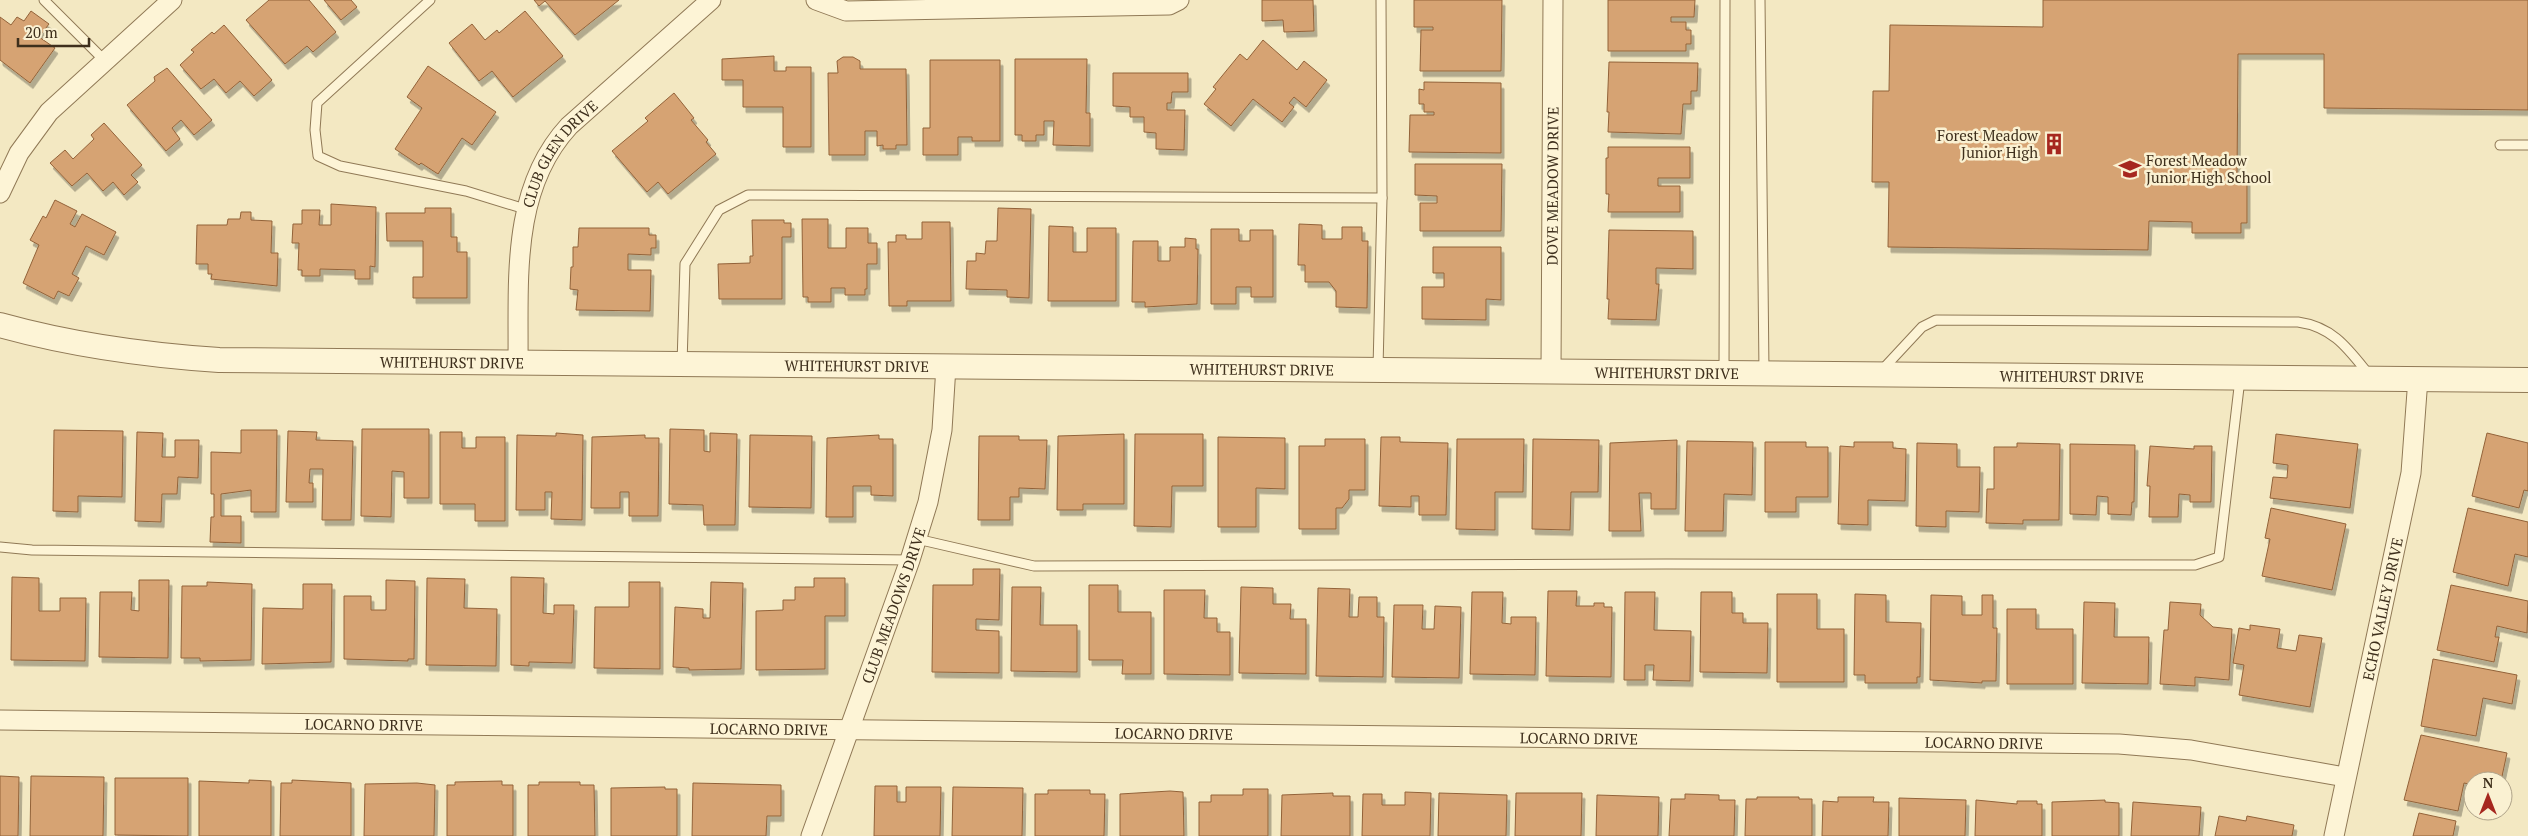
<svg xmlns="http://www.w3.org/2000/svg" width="2528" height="836" font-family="'PT Serif',serif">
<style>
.building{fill:#d6a373;stroke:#926239;filter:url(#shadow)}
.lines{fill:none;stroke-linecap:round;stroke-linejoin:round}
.service-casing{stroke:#907956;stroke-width:11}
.minor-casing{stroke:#907956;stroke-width:21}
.tertiary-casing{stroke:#907956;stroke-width:26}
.service{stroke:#fdf4d6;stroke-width:9}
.minor{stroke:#fdf4d6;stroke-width:19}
.tertiary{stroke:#fdf4d6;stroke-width:24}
.labels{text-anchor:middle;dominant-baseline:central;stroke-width:5;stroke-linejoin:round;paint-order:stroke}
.poi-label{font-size:15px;fill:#3e2f1c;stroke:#faf1d2;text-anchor:end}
.street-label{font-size:15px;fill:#3e2f1c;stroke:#faf1d2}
</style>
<defs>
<filter id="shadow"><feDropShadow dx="3" dy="5.5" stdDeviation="0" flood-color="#0004"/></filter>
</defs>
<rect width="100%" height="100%" fill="#f3e8c2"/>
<!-- building -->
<g class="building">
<polygon points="269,0 309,0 336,32 313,52 307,46 285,64 246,20"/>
<polygon points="324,0 351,0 357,7 341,20"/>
<polygon points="534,0 619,0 575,35 545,1 539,6"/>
<polygon points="1262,0 1313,0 1314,31 1284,32 1283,20 1262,21"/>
<polygon points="1414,0 1502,0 1501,71 1420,71 1421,30 1433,30 1433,27 1414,27"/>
<polygon points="1608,0 1695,0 1694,17 1671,17 1671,22 1686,22 1686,30 1691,30 1691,44 1686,44 1686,51 1608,51"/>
<polygon points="2043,0 2528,0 2528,110 2324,108 2324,54 2238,54 2237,178 2247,178 2247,223 2241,223 2241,233 2192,233 2192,222 2149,221 2148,250 1888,247 1889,182 1872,182 1873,91 1889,91 1890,25 2043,27"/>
<polygon points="31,11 49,24 39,37 55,48 30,83 0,60 0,17 11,25 17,17 24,21"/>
<polygon points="525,11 563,56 513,97 492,71 479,81 449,43 472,24 485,40 497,30 499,33"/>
<polygon points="224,25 272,80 254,96 240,81 226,93 214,79 201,89 180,65 194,52 191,50 212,32 214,34"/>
<polygon points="1263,40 1297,70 1304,61 1327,80 1306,107 1294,97 1289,103 1294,107 1282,122 1253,99 1231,126 1204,104 1216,89 1213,87 1240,54 1247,60"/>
<polygon points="774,56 774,71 786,71 786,67 811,67 811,147 783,147 783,107 743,107 743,80 722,80 722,59"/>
<polygon points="843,57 853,57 860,61 860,69 906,69 907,145 896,145 896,149 883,149 883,145 877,146 877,131 865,131 865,155 829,155 828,73 838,73 837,61"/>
<polygon points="1015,59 1087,59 1086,113 1090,113 1090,146 1053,145 1054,121 1044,121 1044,135 1036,135 1036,141 1022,141 1022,135 1015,135"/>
<polygon points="930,60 1000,60 1000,141 972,141 972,137 958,137 958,155 923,155 923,128 930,128"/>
<polygon points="1609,62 1698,63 1697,91 1691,91 1691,104 1683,104 1681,134 1608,132 1609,112 1607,112"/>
<polygon points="428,66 496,112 472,145 462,138 438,174 421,163 419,165 395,149 422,108 407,97"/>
<polygon points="167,68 212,120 194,135 181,120 172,128 180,139 166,151 127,105 155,81 154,77"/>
<polygon points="1113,73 1188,73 1188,92 1172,92 1171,103 1167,103 1167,110 1185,110 1184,150 1156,149 1156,133 1144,132 1144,117 1130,117 1130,107 1113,106"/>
<polygon points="1424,82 1501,83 1501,153 1409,152 1410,115 1434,115 1434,112 1424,112 1424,104 1419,104 1419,89 1424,90"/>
<polygon points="674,93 694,118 691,120 708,140 706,142 716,154 668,194 658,182 647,192 612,151 648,121 645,118"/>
<polygon points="104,123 142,165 131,175 138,182 124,195 113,182 103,191 87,173 72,186 50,163 65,150 73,159 94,139 91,135"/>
<polygon points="1608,147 1690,147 1690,178 1658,178 1658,186 1680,186 1680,212 1608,212 1609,194 1606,194 1606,158 1608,158"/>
<polygon points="1415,164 1502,164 1501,231 1420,231 1420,203 1437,203 1437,196 1415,195"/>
<polygon points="55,200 77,211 70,224 75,227 82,214 116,232 104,255 86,246 72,274 79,278 69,296 58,291 54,299 23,283 39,245 30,240 43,216 46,218"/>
<polygon points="331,204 376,207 375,267 370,266 370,279 355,279 355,270 320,269 320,276 302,276 302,270 298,270 299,243 292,243 293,224 302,224 302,210 320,210 319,225 331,225"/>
<polygon points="425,208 451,208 451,237 457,237 457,252 467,252 467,298 413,298 413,277 423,277 423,241 387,241 386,213 425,213"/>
<polygon points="998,208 1031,209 1029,298 1007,297 1007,290 966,289 967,261 976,261 976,253 985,254 986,241 997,241"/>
<polygon points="241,212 251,212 251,220 272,221 271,253 278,253 277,286 211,279 212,274 208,274 208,264 196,264 197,225 227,225 228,219 240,219"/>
<polygon points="802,219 828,219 828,248 846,248 846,228 868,228 868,243 877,243 877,264 867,264 867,289 865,289 865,295 845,295 845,288 831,288 831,302 808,302 808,297 803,297"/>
<polygon points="752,220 784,220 784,223 791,223 791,237 782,237 782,299 719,299 718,264 750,263 750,256 753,256"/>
<polygon points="922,222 950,222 951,301 907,301 907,306 889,306 888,242 896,242 896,235 906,235 906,239 922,239"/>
<polygon points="1299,224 1322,225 1322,239 1342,239 1342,227 1362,227 1362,241 1368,241 1367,308 1336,307 1336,291 1329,282 1305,282 1305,265 1298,265"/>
<polygon points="1049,226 1073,227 1073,252 1087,252 1087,228 1116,228 1116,301 1048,301"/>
<polygon points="579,228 649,228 649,235 656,235 656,248 651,248 651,255 628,254 628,270 651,270 650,311 576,310 578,290 570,289 571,267 573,267 573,247 578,247"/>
<polygon points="1211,229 1239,229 1239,241 1250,241 1250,230 1273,230 1273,297 1251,297 1251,287 1236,287 1236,304 1211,304"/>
<polygon points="1609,230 1693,231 1693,269 1656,268 1656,284 1659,284 1656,320 1608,319 1609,299 1607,299"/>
<polygon points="1185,238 1196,239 1196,249 1198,249 1197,304 1145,307 1145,302 1132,302 1133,241 1158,241 1158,261 1170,261 1170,247 1185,247"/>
<polygon points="1433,247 1501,247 1501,300 1486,299 1486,320 1422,319 1422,287 1444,287 1444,273 1433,273"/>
<polygon points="362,429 429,429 429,498 404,498 404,472 392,471 391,517 361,516"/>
<polygon points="670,429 704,430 704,451 710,452 710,433 737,434 735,525 704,525 703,505 669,504"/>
<polygon points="54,430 123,431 122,497 78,496 78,512 53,511"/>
<polygon points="241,430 277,430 276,512 251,512 251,490 221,494 221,516 241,516 241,543 210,542 211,517 214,517 214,494 211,494 211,452 241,453"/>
<polygon points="288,431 317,432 316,440 353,441 351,520 322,520 323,469 310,469 309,483 313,483 313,502 286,502"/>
<polygon points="137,432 163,433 162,457 175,457 175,440 199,440 198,478 178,477 177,494 162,494 161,522 135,521"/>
<polygon points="440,432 462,432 462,448 476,448 476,437 505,437 505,521 475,521 475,504 440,504"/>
<polygon points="556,433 583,435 582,520 551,519 552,492 545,492 545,510 516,510 517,435 556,436"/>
<polygon points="2487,433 2528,443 2528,491 2524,490 2519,508 2472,496"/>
<polygon points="1124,434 1124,504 1083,504 1083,510 1057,510 1058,436"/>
<polygon points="1135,434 1203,434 1203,486 1172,486 1171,527 1134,526"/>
<polygon points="2276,434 2358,444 2350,508 2270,498 2273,477 2287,478 2288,465 2273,463"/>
<polygon points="645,435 645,438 659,438 658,516 629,516 629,492 620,492 620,508 591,508 592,437"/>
<polygon points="750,435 812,436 811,508 749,507"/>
<polygon points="879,435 879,439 893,439 893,496 871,495 871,486 853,486 853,517 826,517 827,438"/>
<polygon points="979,436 1019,436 1019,440 1047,440 1045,489 1019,488 1019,497 1010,497 1010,520 978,520"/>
<polygon points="1218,437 1285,438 1285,489 1256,488 1256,527 1218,527"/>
<polygon points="1381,437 1400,437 1400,442 1448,443 1446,515 1419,515 1419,496 1411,496 1411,507 1379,506"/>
<polygon points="1325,439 1365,439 1365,490 1349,490 1349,499 1342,508 1336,508 1336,529 1299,529 1299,446 1325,446"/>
<polygon points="1457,439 1524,439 1523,492 1495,492 1495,530 1456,529"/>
<polygon points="1533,439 1599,440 1598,492 1571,492 1570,530 1532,529"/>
<polygon points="1677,440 1676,509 1651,509 1651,493 1639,493 1641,531 1609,531 1610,443"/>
<polygon points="1687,441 1753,442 1752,495 1724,494 1723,531 1685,531"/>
<polygon points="1765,442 1806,442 1806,447 1828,447 1828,497 1796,497 1796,512 1765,512"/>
<polygon points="1854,442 1893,442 1893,448 1906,449 1905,501 1868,500 1868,525 1838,524 1840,446 1854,447"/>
<polygon points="1917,443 1957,444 1957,467 1980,467 1979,512 1946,511 1946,527 1916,526"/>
<polygon points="2017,443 2060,444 2059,520 2023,520 2023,524 1986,523 1987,489 1994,489 1994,447 2017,447"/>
<polygon points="2070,444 2135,445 2134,502 2132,502 2131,515 2108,514 2108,497 2097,496 2096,515 2070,514"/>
<polygon points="2150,446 2194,449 2194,446 2212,446 2211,502 2190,502 2190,495 2179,494 2178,517 2149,517 2150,486 2147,486"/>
<polygon points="2271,508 2346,524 2332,590 2262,576 2270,539 2265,538"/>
<polygon points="2468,508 2528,522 2528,557 2515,554 2508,586 2453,572"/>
<polygon points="973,569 1000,569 999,620 976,619 976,630 999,631 999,673 932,672 933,585 973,585"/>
<polygon points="12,577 39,578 39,611 60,611 60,598 86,598 85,661 11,660"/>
<polygon points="511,577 544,578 543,613 554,614 554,605 574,605 572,663 529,662 529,666 511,665"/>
<polygon points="427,578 465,579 464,608 497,609 496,666 426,665"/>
<polygon points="814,578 845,578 845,616 825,616 825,669 756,670 756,611 783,610 783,600 795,600 795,587 814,587"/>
<polygon points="139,580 169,580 168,658 99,657 100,592 132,592 131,610 139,611"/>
<polygon points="386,580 415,581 414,659 408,659 408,661 344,659 344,596 371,596 371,610 386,610"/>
<polygon points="207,582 252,584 251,660 200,661 200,658 181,658 182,586 207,586"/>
<polygon points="629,582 660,582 660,669 594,668 595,607 629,607"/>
<polygon points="711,582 743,583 741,669 689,670 689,668 673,667 675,607 703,609 703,618 710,618"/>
<polygon points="303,584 332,584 331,662 262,664 263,608 303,609"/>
<polygon points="1089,585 1118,585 1118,612 1151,612 1151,674 1122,674 1123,660 1089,660"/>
<polygon points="2451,585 2528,601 2527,633 2497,626 2495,637 2499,637 2494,662 2437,650"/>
<polygon points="1012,587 1041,587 1040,625 1077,625 1077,672 1011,671"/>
<polygon points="1241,587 1273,588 1273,604 1291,604 1290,619 1306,619 1306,674 1239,673"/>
<polygon points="1318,588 1350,589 1349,617 1358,617 1359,597 1377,597 1377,617 1384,617 1383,677 1316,676"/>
<polygon points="1164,590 1205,590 1204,618 1217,618 1217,632 1230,632 1230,675 1164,674"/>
<polygon points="1548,591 1577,591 1576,606 1594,606 1594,603 1604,603 1604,607 1612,607 1611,677 1546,676"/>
<polygon points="1472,592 1503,592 1502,623 1511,624 1511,617 1536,617 1535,675 1470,674"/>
<polygon points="1625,592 1655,592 1654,630 1691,631 1690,681 1653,680 1654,665 1645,665 1645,680 1624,680"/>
<polygon points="1701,592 1732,592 1732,613 1743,613 1743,623 1768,623 1767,673 1700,672"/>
<polygon points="1777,594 1817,594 1817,629 1844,629 1844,682 1777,682"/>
<polygon points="1855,594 1886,595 1886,622 1921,623 1920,677 1917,677 1917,683 1865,683 1865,675 1854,675"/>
<polygon points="1931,595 1962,596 1962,615 1982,615 1982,595 1993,595 1993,628 1997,628 1996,681 1982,681 1982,683 1930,680"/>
<polygon points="2084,602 2115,603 2114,637 2149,637 2148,684 2082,683"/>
<polygon points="2170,602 2201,604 2200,615 2213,627 2232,629 2229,680 2195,677 2195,686 2160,684 2164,630 2168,630"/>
<polygon points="1394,605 1423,605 1422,629 1434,629 1435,606 1461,607 1459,678 1392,677"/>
<polygon points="2007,609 2036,609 2036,629 2073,629 2073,684 2007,684"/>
<polygon points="2250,625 2280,629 2277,648 2296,651 2299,635 2322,638 2310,707 2239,695 2244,665 2233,663 2239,628 2250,630"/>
<polygon points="2433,659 2517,675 2512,704 2483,698 2476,736 2421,726"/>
<polygon points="2421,735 2507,753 2501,781 2473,781 2473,785 2464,783 2458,811 2404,800"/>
<polygon points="0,776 19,777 18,836 0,836"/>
<polygon points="31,776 104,777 103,836 30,836"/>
<polygon points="115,778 188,778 188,836 115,835"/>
<polygon points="249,780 271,781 271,836 199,836 199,781 249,783"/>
<polygon points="292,780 351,783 351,836 280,836 281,783 292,783"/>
<polygon points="502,781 502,785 513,785 513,836 447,836 447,785 455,785 455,782"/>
<polygon points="539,782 580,782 580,785 594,785 595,836 528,836 528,785 539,785"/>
<polygon points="417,783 435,785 434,836 364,836 365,784"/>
<polygon points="693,783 781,785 781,816 767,816 766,836 692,836"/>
<polygon points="875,786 897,786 897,802 906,802 906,787 941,787 940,836 874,836"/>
<polygon points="665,787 665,789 677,789 677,836 611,836 611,788"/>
<polygon points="953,787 1023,788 1022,836 952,836"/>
<polygon points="1243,789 1268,789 1268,836 1199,836 1199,802 1211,802 1211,795 1243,795"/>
<polygon points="1048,790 1090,790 1090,794 1105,794 1104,836 1035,836 1035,794 1048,794"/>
<polygon points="1170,791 1183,792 1184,836 1120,836 1120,794"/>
<polygon points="1405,792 1431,793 1430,836 1362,836 1363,794 1382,794 1382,805 1405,805"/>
<polygon points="1333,793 1333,796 1350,796 1350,836 1281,836 1282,795"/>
<polygon points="1439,793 1507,795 1506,836 1438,836"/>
<polygon points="1516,793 1582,793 1581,836 1515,836"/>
<polygon points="1685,794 1719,795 1719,800 1735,800 1734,836 1669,836 1671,799 1685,799"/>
<polygon points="1597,795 1659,797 1658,836 1596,836"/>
<polygon points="1757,797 1799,797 1799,799 1812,799 1812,836 1745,836 1746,799 1757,799"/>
<polygon points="1838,797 1874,797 1873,802 1889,802 1888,836 1822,836 1823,801 1838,802"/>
<polygon points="1899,798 1966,800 1965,836 1899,836"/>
<polygon points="1976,800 2017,804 2017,801 2037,801 2037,804 2042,804 2042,836 1975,836"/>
<polygon points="2105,800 2105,802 2119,803 2119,836 2052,836 2052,802"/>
<polygon points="2133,802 2201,807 2199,836 2131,836"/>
<polygon points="2419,813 2456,821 2453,836 2413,836"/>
<polygon points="2219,816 2246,821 2247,816 2294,825 2292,836 2215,836"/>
</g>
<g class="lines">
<!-- service casing -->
<g class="service-casing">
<g id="service">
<polyline points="44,0 105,61"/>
<polyline points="430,0 317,103 315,130 318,156 340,166 466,191 525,209"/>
<polyline points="1760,0 1764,372"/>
<polyline points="2500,145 2528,145"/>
<polyline points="682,364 685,264 719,210 748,195 1382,198"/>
<polyline points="1378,369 1382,198 1381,0"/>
<path d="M1882 370 1922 327 1936 320 2298 322C2334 327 2349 350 2370 376"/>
<polyline points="1724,371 1725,0"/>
<polyline points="917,539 1034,566 1666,564 2195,565 2219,557 2240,379"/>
<polyline points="0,547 32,550 910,560"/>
</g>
</g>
<!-- minor casing -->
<g class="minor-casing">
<g id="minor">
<polyline points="816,0 846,11 1169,5 1179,0"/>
<polyline points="0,193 19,153 49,112 172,0"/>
<path id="s1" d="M518 363C519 281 510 190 569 126L711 0"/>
<path id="s2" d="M1551 371 1553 0"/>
<path id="s3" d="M0 720 2119 744 2191 750 2345 777"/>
<path id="s4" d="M811 836 910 560 928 502 942 430 946 366"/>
<path id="s5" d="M2334 836 2411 473 2418 378"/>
</g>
</g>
<!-- tertiary casing -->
<g class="tertiary-casing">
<g id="tertiary">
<path id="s6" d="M0 325C72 345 144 355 219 360L2528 380"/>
</g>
</g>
<!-- service -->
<use href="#service" class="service"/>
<!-- minor -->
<use href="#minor" class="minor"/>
<!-- tertiary -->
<use href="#tertiary" class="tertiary"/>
</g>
<!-- icons -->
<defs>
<g id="building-bare" transform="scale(1.725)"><path d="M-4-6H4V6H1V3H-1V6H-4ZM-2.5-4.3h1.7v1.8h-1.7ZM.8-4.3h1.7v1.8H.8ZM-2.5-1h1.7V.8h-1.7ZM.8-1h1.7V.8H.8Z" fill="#a6271f" stroke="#faf1d2" stroke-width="2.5" paint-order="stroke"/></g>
<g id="school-bare" transform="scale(1.725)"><path d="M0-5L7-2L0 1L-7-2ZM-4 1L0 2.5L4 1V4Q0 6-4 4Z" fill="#a6271f" stroke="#faf1d2" stroke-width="2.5" paint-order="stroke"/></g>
</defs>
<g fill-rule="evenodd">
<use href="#building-bare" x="2054" y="144"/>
<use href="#school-bare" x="2130" y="169"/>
</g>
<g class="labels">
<!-- poi labels -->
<g class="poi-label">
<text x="2038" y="135">Forest Meadow<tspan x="2038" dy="17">Junior High</tspan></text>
<text x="2146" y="160" text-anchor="start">Forest Meadow<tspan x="2146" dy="17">Junior High School</tspan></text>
</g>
<!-- street labels -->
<g class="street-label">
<text stroke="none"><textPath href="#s1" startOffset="220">CLUB GLEN DRIVE</textPath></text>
<text stroke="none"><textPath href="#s2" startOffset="185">DOVE MEADOW DRIVE</textPath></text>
<text stroke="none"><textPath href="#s6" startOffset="455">WHITEHURST DRIVE</textPath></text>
<text stroke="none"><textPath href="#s6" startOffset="860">WHITEHURST DRIVE</textPath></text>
<text stroke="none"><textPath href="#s6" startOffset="1265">WHITEHURST DRIVE</textPath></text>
<text stroke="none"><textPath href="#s6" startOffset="1670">WHITEHURST DRIVE</textPath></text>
<text stroke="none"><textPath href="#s6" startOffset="2075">WHITEHURST DRIVE</textPath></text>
<text stroke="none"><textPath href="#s4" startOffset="245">CLUB MEADOWS DRIVE</textPath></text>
<text stroke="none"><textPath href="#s5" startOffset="232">ECHO VALLEY DRIVE</textPath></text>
<text stroke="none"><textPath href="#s3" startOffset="364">LOCARNO DRIVE</textPath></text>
<text stroke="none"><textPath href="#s3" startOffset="769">LOCARNO DRIVE</textPath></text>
<text stroke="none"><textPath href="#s3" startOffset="1174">LOCARNO DRIVE</textPath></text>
<text stroke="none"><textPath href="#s3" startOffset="1579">LOCARNO DRIVE</textPath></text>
<text stroke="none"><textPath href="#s3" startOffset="1984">LOCARNO DRIVE</textPath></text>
</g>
</g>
<!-- north arrow -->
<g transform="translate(2488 796)"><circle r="24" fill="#faf1d2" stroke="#afa389"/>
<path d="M0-4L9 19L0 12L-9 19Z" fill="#a6271f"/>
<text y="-8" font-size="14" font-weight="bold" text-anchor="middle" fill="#3e2f1c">N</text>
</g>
<!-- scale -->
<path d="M18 38v8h71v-8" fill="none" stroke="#3e2f1c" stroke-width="2.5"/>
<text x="25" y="38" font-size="15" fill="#3e2f1c" stroke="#faf1d2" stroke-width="4" paint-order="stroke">20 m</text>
</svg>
